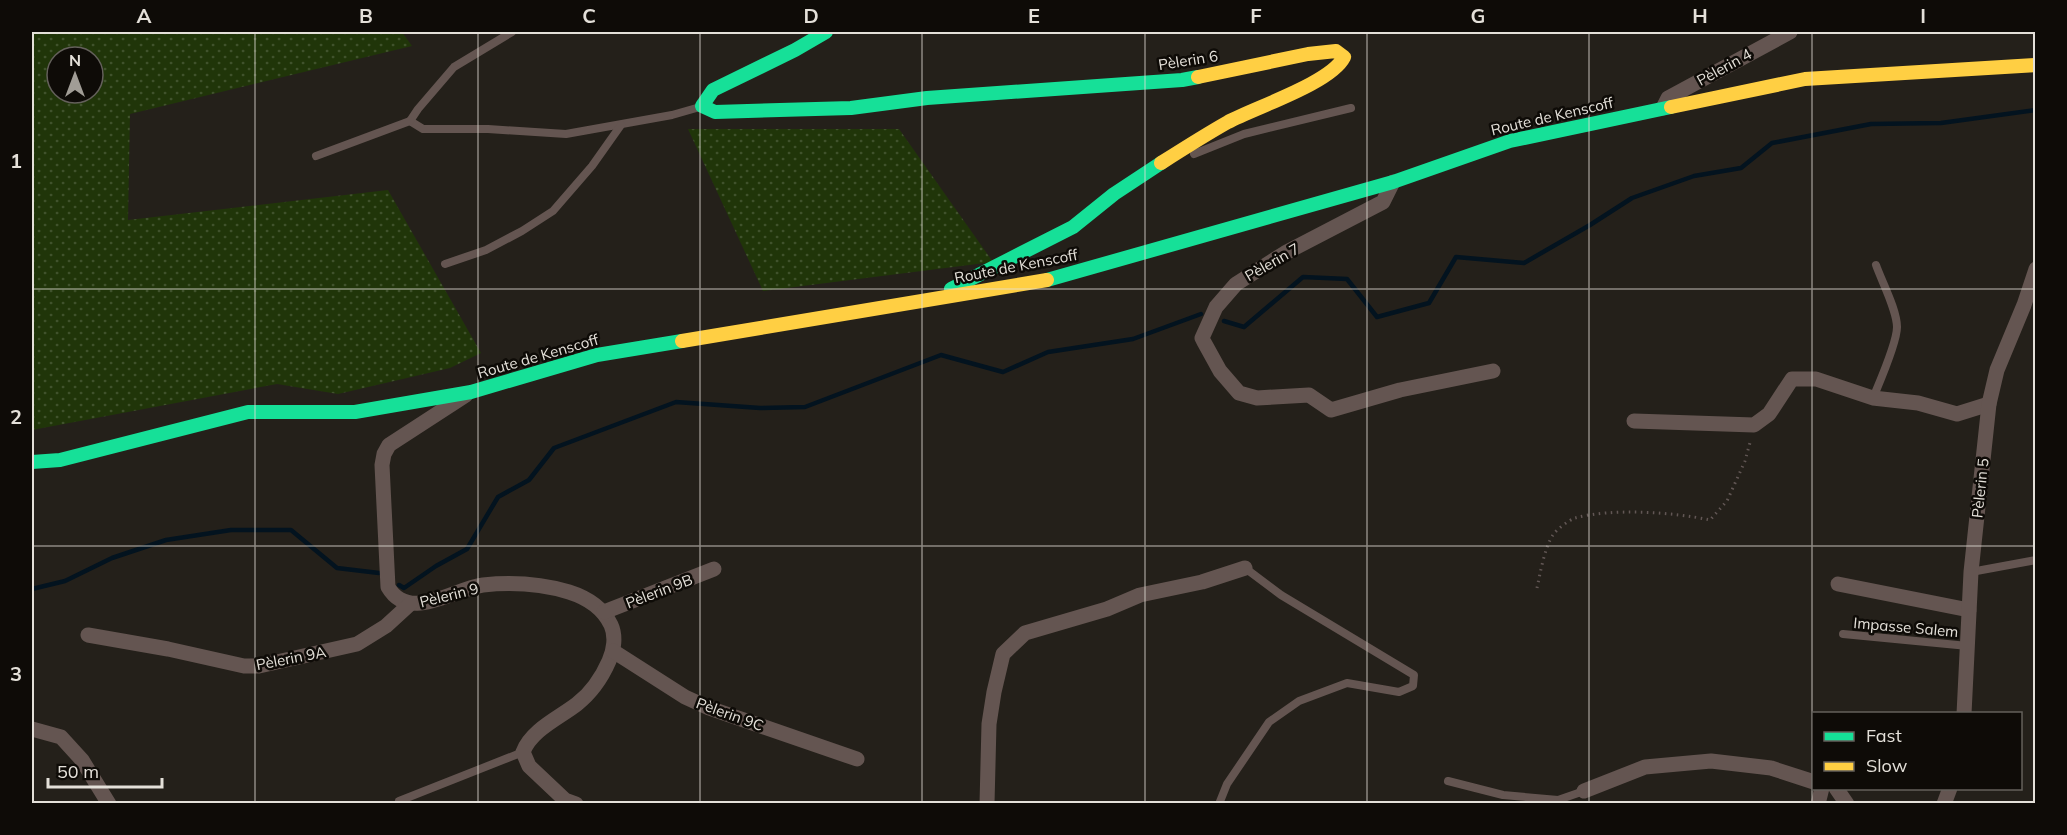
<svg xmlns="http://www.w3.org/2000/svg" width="2067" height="835" font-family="Mulish,sans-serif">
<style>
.grass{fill:url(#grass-dots);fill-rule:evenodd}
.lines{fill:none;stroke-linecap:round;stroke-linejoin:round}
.stream{stroke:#03131f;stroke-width:4.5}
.path{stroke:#625755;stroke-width:3;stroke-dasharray:1.5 4.5;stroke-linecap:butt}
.lane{stroke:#645551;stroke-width:8}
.street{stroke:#645551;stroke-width:15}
.fast{stroke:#16e098;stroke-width:14}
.slow{stroke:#ffcf43;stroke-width:14}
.grid{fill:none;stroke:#e4e0d9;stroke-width:1.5;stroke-opacity:0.55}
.labels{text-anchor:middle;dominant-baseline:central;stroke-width:5;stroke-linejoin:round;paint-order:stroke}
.street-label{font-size:15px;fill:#e4e0d9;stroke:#0e0b07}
.neatline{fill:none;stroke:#e4e0d9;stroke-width:2}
.grid-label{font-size:20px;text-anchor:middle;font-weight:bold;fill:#e4e0d9}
</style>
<defs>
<pattern id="grass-dots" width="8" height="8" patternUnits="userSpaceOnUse" patternTransform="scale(1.5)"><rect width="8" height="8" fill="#203509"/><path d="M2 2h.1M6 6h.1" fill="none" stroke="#40522c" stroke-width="1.8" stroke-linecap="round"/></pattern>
</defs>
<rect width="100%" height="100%" fill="#24201a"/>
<!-- grass -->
<g class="grass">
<path d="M32 32H402L412 46 130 114 128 220 388 190 481 353 450 368 338 394 277 384 32 430ZM57 57H93V93H57Z"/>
<polygon points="688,129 899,129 993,262 763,291"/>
</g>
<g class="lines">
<!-- stream -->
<g class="stream">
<polyline points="1224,321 1244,327 1303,277 1347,279 1377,317 1429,303 1456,257 1524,263 1590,225 1632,198 1694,176 1741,168 1772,143 1871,124 1941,123 2036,110"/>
<polyline points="399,585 404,588 436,566 467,549 498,497 529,480 554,448 676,402 760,408 805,407 941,355 1003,372 1048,352 1133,339 1201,314"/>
<polyline points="32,589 65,581 112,558 166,540 231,530 291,530 337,568 379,573"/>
</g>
<!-- path -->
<path class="path" d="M1537 588C1540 574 1545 546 1553 535 1557 529 1569 520 1575 518 1611 508 1673 512 1710 520L1727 501 1745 461 1751 439"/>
<!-- lane -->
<g class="lane">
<polyline points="512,32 454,67 418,109 410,121 423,129 488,129 566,134 672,115 700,107"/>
<polyline points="1194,154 1244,134 1351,108"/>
<polyline points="316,156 410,121"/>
<polyline points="445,264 486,250 522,231 553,211 592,166 621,125"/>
<path d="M1873 398C1880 381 1897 343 1897 327 1897 310 1882 282 1876 265"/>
<polyline points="1971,572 2036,560"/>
<polyline points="1843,634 1968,646"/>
<polyline points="1448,781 1503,795 1558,800 1584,791"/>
<polyline points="399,801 523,752"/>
<polyline points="1219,804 1227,784 1269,722 1299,701 1347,683 1399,692 1413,686 1414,675 1281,595 1245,568"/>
</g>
<!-- street -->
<g class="street">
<polyline points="1663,108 1668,98 1790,32"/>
<polyline points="1393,182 1383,202 1285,253 1236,284 1216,307 1202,338 1204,342 1220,371 1239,393 1257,398 1309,395 1331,410 1400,390 1493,371"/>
<path d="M466 395 389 445 384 454 382 465 388 587C409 623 453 589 483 585 511 582 542 584 569 592 588 598 603 608 611 625 616 636 614 650 609 661 602 677 591 693 577 704 559 718 531 730 523 752L529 766 565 800 576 804"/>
<polyline points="1634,421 1754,425 1769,414 1792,379 1816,379 1873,398 1918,403 1957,414 1989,404"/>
<polyline points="1838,584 1969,610"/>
<polyline points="604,612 714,569"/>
<polyline points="88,635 168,649 244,666 259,666 357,644 386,626 410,604"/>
<polyline points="613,651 685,697 709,708 857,759"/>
<polyline points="1964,714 1971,572 1989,404 1997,370 2024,305 2036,269"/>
<polyline points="32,729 61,737 82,760 109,804"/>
<polyline points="1836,788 1847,804"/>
<polyline points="1584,791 1645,767 1711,761 1771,768 1814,782"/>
<polyline points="987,804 989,724 994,692 1003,654 1025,633 1107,609 1140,595 1202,582 1245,568"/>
<polyline points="1818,804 1822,788"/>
<polyline points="1944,804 1950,788"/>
</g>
<!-- fast -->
<g class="fast">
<polyline points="826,32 795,50 713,90 702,106 715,112 851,108 927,98 1182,80 1198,77"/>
<polyline points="1047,280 1393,182 1510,141 1671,107"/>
<polyline points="951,289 1073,227 1114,194 1161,163"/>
<polyline points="32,462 60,460 248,412 355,412 471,392 597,355 682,341"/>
</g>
<!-- slow -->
<g class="slow">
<polyline points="1671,107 1805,79 2036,65"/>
<path d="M1161 163C1183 149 1205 135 1228 122 1256 107 1331 83 1344 57L1336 51 1308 54 1198 77"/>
<polyline points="682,341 1047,280"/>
</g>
</g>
<!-- grid -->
<path class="grid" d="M255 32V804M478 32V804M700 32V804M922 32V804M1145 32V804M1367 32V804M1589 32V804M1812 32V804M32 289H2036M32 546H2036"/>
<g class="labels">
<!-- street labels -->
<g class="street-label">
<text transform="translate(1188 60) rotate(-9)">Pèlerin 6</text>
<text transform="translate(1724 67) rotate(-29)">Pèlerin 4</text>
<text transform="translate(1552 116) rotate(-13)">Route de Kenscoff</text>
<text transform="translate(1272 262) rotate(-30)">Pèlerin 7</text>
<text transform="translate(1016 266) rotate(-11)">Route de Kenscoff</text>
<text transform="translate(538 356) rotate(-16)">Route de Kenscoff</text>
<text transform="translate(1980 488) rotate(-84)">Pèlerin 5</text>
<text transform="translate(659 591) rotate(-21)">Pèlerin 9B</text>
<text transform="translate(449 595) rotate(-14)">Pèlerin 9</text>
<text transform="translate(1906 627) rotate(5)">Impasse Salem</text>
<text transform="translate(291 658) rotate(-11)">Pèlerin 9A</text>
<text transform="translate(730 714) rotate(20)">Pèlerin 9C</text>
</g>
</g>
<!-- border -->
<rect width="2067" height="835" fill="none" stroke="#0e0b07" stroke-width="66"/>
<!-- legend -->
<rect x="1812" y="712" width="210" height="78" fill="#0e0b07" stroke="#64605b" stroke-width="1.5"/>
<rect x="1824" y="732" width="30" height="9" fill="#16e098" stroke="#64605b" stroke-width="1.5"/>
<text x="1866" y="742" font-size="18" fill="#e4e0d9">Fast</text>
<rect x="1824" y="762" width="30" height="9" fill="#ffcf43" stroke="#64605b" stroke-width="1.5"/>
<text x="1866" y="772" font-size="18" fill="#e4e0d9">Slow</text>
<!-- north arrow -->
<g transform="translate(75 75)"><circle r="28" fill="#0e0b07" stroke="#64605b" stroke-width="1.5"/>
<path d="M0-4.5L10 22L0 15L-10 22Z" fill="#a19d96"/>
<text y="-9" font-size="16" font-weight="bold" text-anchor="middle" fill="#e4e0d9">N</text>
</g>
<!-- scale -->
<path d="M48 778v9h114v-9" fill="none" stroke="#e4e0d9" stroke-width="3"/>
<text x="57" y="778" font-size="18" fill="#e4e0d9" stroke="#0e0b07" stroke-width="4.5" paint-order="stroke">50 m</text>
<rect x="33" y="33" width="2001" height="769" class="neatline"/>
<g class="grid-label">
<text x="144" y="23">A</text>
<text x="366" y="23">B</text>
<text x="589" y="23">C</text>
<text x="811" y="23">D</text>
<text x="1034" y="23">E</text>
<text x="1256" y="23">F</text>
<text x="1478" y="23">G</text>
<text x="1700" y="23">H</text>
<text x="1923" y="23">I</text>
<text x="16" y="168">1</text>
<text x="16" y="424">2</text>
<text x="16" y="681">3</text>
</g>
</svg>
